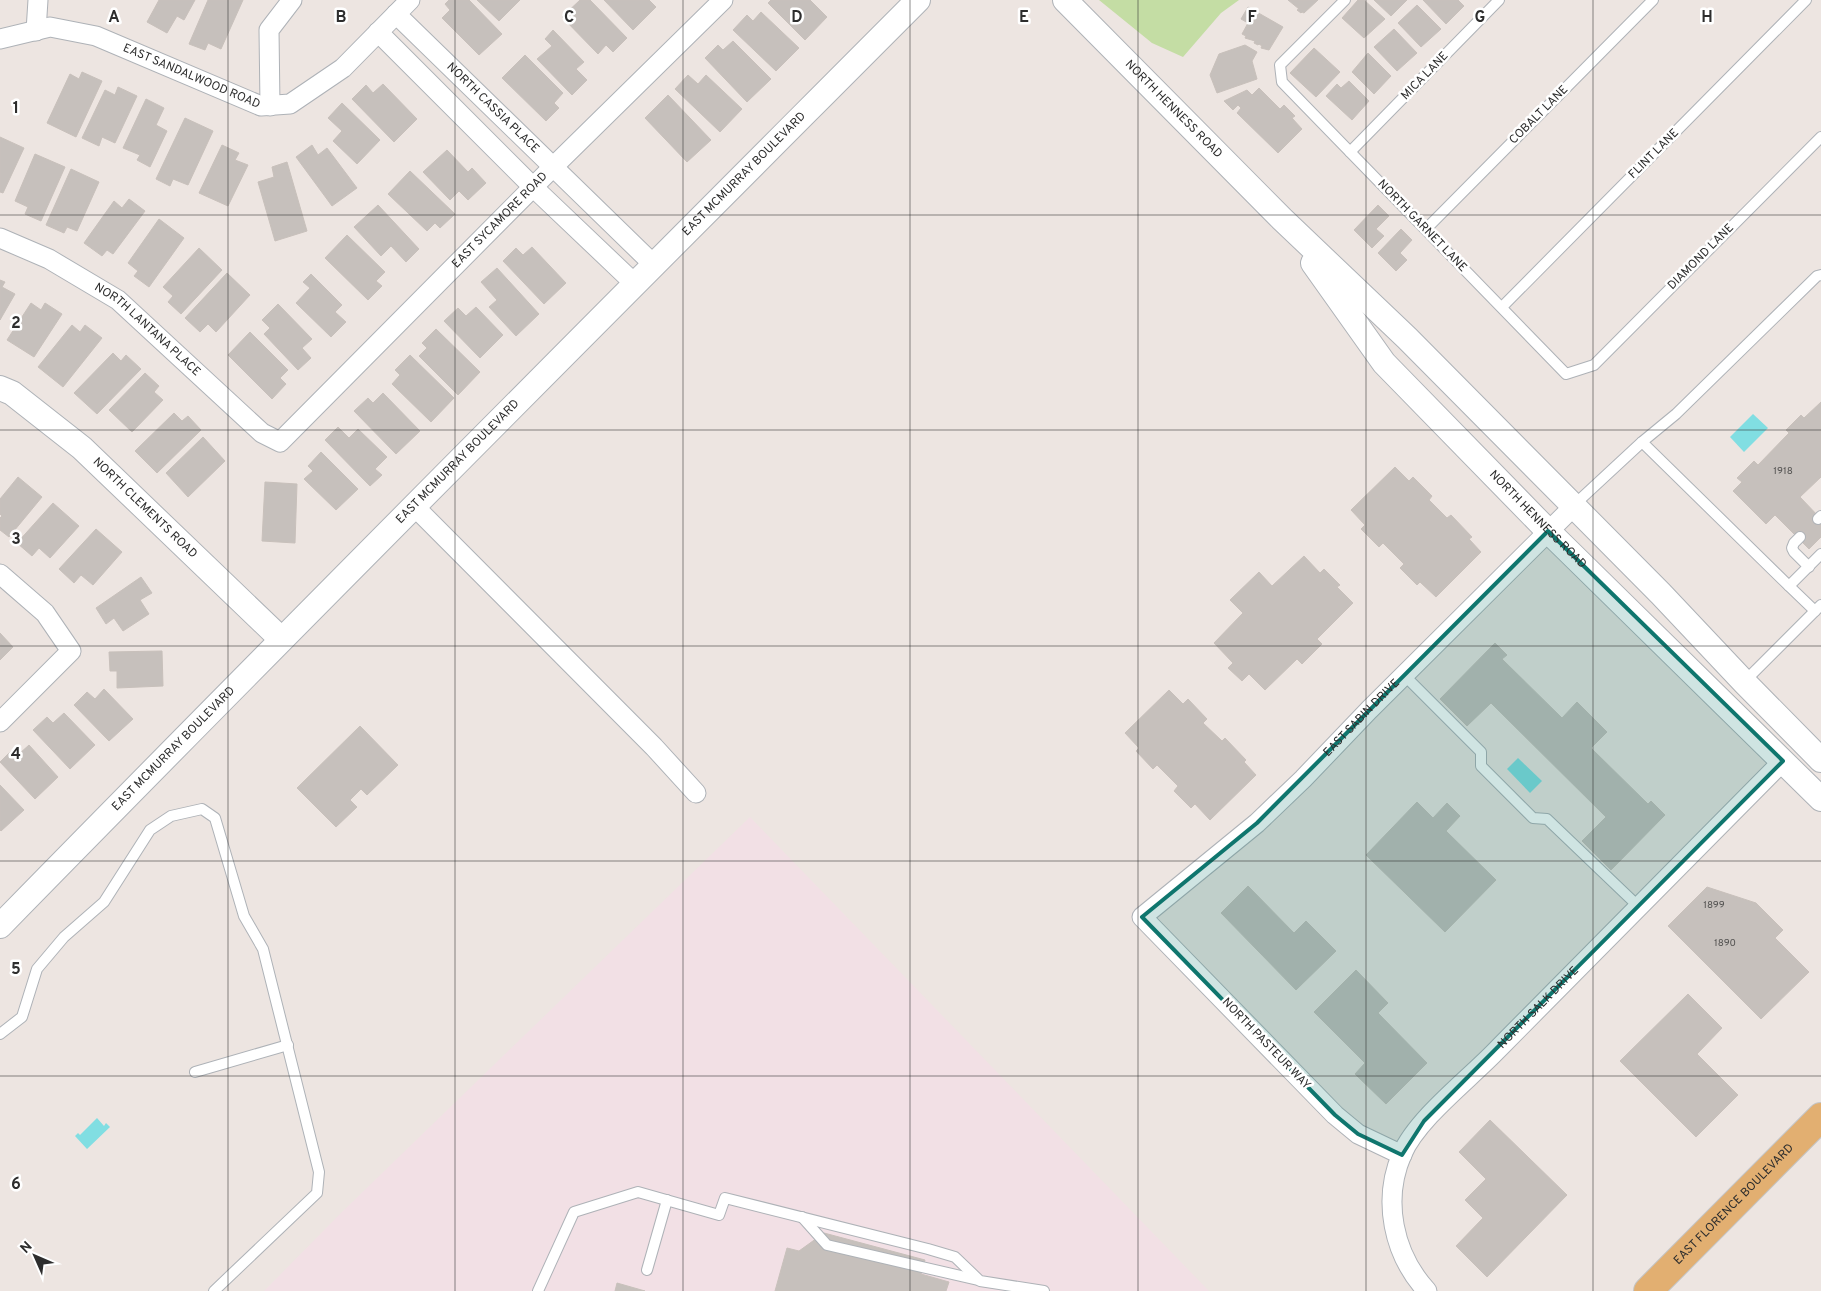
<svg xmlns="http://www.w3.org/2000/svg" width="1821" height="1291" font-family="Overpass,sans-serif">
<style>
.medical{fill:#f2e0e5}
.green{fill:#c4dda4}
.water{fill:#81dee2}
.building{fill:#c6c0bc;stroke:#c8c0bb}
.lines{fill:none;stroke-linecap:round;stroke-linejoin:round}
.service-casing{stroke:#aeb2b7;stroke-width:12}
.minor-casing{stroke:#aeb2b7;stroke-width:21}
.tertiary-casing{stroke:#aeb2b7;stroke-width:26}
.primary-casing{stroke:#c4c4c4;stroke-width:30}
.service{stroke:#fff;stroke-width:10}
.minor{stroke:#fff;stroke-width:19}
.tertiary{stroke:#fff;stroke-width:24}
.primary{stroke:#e2af71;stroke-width:28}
.marked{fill:#0f766e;fill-opacity:0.2;stroke:#0f766e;stroke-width:4;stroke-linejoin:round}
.grid{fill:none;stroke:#2d2d2d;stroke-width:1;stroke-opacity:0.55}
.labels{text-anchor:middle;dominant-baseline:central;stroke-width:5;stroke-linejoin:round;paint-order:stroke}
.number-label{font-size:10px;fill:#535251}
.street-label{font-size:12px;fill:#2d2d2d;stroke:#fff}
.grid-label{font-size:16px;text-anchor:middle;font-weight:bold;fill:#2d2d2d;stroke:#fff;stroke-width:5;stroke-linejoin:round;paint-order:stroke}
</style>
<rect width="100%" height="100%" fill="#ede5e1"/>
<!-- medical -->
<polygon class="medical" points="750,817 1209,1291 264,1291 342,1212"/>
<!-- green -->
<polygon class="green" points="1099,0 1239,0 1221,13 1183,57 1152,43"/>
<!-- water -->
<g class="water">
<polygon points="1753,414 1768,428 1744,452 1730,437"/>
<polygon points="1518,758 1542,781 1530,793 1507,769"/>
<polygon points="97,1118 104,1126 106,1123 110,1127 87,1149 75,1136 78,1133 80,1135"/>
</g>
<!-- building -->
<g class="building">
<polygon points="159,0 195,0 184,20 177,16 167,33 147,22"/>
<polygon points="208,0 243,0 221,49 208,43 205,50 189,44"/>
<polygon points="449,0 469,0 502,34 479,55 442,18 450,10 445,4"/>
<polygon points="477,0 520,0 499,21"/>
<polygon points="580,0 590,0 627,38 613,52 606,45 598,54 562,17"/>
<polygon points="604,0 649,0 656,7 633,30"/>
<polygon points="771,0 810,0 827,17 805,40 768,3"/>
<polygon points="1288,0 1318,0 1304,13 1302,12 1301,13 1297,10 1299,9"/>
<polygon points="1358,0 1364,0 1385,19 1364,38 1342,18"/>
<polygon points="1374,0 1407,0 1391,16"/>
<polygon points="1423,0 1458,0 1464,6 1446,24"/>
<polygon points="1417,5 1441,29 1421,47 1398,23"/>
<polygon points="1248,7 1283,27 1269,50 1261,48 1262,46 1259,44 1258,45 1254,43 1255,41 1245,38 1246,36 1242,34 1248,23 1241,19"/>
<polygon points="761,12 799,48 776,71 733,30 747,15 753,21"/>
<polygon points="1394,29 1417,53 1397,71 1374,47"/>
<polygon points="553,30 584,62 576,69 587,80 572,95 537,59 552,46 545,39"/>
<polygon points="733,41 771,79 747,102 705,58 718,45 723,50"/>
<polygon points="1245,45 1257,52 1252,61 1257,79 1217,93 1210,75 1219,54"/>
<polygon points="1314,48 1340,72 1316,97 1290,73"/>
<polygon points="1368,53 1391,76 1374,94 1352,72"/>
<polygon points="525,55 563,93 554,103 559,108 546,121 502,78"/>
<polygon points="82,72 102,81 76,137 47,123 70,74 79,79"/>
<polygon points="688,75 698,84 706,75 742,109 720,132 675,89"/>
<polygon points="1349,81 1369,101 1352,120 1326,96 1337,84 1341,88"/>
<polygon points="383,84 417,119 394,142 352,99 366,85 373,93"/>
<polygon points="118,87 137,96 115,143 102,137 99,146 82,138 105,90 115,95"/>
<polygon points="1259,88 1280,109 1284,105 1295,116 1292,118 1302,129 1278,153 1237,113 1241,108 1238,105 1233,110 1224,101 1247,90 1252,95"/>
<polygon points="668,95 711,140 687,162 645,118"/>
<polygon points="146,99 164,108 156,125 167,131 150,167 137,160 140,155 123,148"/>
<polygon points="342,103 380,140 357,164 333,141 342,131 328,118"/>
<polygon points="185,118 213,131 188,185 173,179 170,186 156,179"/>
<polygon points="0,137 24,148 3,193 0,192"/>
<polygon points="222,145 239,153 235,160 248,165 228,206 199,193"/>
<polygon points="312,145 318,155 327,148 357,188 332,206 296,157"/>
<polygon points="447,150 468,172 472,168 486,183 468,200 459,191 450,200 423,172"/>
<polygon points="35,154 65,167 41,221 25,214 28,207 15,201"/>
<polygon points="287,162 307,231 275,241 258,182 274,177 272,167"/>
<polygon points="71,169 99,182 77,231 67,227 64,233 46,225"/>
<polygon points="410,171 455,214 440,228 435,223 427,231 388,194"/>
<polygon points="129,199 145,211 113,254 107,250 102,256 84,243 114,201 122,208"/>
<polygon points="378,205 419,249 406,262 391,246 381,256 354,227"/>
<polygon points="1378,205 1389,216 1376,229 1384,236 1372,248 1354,230"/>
<polygon points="159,219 184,238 149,287 134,276 138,271 128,263"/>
<polygon points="1401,229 1412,240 1400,253 1407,260 1396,271 1378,253"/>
<polygon points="347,235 385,272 376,281 382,286 368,300 325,258"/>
<polygon points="532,247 566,283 544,304 503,261 516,248 523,255"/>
<polygon points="199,248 222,270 181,314 168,302 173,296 163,287"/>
<polygon points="497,268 539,314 516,336 489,307 497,300 481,282"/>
<polygon points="227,273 250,295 216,332 208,324 200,332 185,318"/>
<polygon points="311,274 342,305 335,312 346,322 331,337 296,303 310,288 303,282"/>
<polygon points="0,280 5,282 2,287 15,294 0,320"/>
<polygon points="31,303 41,310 45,303 62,314 34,357 7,340"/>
<polygon points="278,304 312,339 302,348 311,358 298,370 264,334 270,328 262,320"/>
<polygon points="476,307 503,335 480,358 444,321 458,308 466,316"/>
<polygon points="72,325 80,332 85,325 102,338 63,387 38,367"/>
<polygon points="436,329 480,372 458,395 419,356 427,348 422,343"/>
<polygon points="250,332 288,370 280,378 286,384 272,399 228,355"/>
<polygon points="113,353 121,361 126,355 141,369 97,414 74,393"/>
<polygon points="410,355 454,398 431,422 392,384 400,375 395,370"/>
<polygon points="145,373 159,386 154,392 163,400 132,432 109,410"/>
<polygon points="383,393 420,431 396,454 354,411 368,398 373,403"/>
<polygon points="1821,402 1821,477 1800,497 1821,519 1821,537 1809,549 1775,515 1766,524 1733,491 1742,482 1737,478 1754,461 1758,465 1789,433 1786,430 1801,415 1804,418"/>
<polygon points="174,413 182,421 188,416 201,430 157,473 135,451"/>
<polygon points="338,427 349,438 358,429 387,457 375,469 382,475 370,486 325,440"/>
<polygon points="203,437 225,461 188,497 166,473"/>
<polygon points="321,452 358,489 336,510 304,479 313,471 308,466"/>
<polygon points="1395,467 1409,481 1413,477 1432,496 1429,500 1447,518 1451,515 1472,537 1469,539 1481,552 1436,597 1420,582 1417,585 1400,568 1404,564 1383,543 1379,547 1361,529 1365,525 1351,510"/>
<polygon points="18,477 42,497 9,537 0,530 0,518 2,516 0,514 0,499"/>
<polygon points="265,482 297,484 295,543 262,541"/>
<polygon points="53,503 79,526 50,558 39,548 32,556 17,543"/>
<polygon points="96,529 122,552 93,585 81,575 74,583 59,569"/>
<polygon points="1304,556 1320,573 1324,569 1340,585 1337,587 1353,603 1317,639 1322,644 1302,664 1297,659 1265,690 1249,674 1242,681 1228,668 1233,663 1214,643 1243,613 1230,600 1259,572 1272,586"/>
<polygon points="141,577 152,593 140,600 149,614 123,631 114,618 106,624 96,608"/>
<polygon points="0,633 13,647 0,660"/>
<polygon points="1495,643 1507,655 1502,659 1562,718 1577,702 1607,732 1591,748 1648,804 1651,801 1665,815 1611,870 1582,841 1606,817 1491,703 1467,726 1440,699"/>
<polygon points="162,651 163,686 117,688 117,671 110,671 109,652"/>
<polygon points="104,689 133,719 109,741 74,705 87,692 95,699"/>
<polygon points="1169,690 1183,704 1188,699 1207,719 1203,723 1222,741 1225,738 1246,760 1244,762 1256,775 1210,820 1195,804 1191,808 1174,791 1178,786 1157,765 1153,769 1136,751 1139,748 1125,733"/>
<polygon points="64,713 95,745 70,769 33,730 47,717 53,723"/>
<polygon points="360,726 398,765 367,795 361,789 350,800 357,807 336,827 297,788"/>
<polygon points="29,745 58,777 35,799 0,762 14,748 19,754"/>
<polygon points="0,785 24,810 1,831 0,830"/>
<polygon points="1417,802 1433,818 1447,803 1460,816 1446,831 1496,880 1445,932 1366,855"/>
<polygon points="1248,886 1294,933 1306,921 1336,951 1296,990 1221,913"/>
<polygon points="1707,887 1756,903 1783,930 1775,938 1809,972 1761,1019 1668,926"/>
<polygon points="1356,970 1388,1003 1378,1013 1427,1063 1386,1104 1355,1074 1365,1063 1314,1012"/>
<polygon points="1688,994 1722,1028 1697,1054 1738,1095 1696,1137 1620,1061"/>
<polygon points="1490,1120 1567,1195 1487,1277 1456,1246 1483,1218 1465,1200 1486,1179 1459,1152"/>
<polygon points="824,1233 925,1260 921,1274 949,1282 946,1291 775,1291 787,1248 799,1251"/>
<polygon points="617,1283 645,1291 615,1291"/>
</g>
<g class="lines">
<!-- service casing -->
<g class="service-casing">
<g id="service">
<polyline points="1345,0 1280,65 1282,82 1566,374 1594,365 1821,137"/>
<polyline points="1350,152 1499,0"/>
<polyline points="1426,229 1653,0"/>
<polyline points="1502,307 1806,0"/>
<polyline points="1642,442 1789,586"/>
<polyline points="1573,506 1642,442 1676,414 1817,276 1821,275"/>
<polyline points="1818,519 1821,516"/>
<polyline points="1800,537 1794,543 1792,548 1794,552 1809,567"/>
<polyline points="1815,611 1789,586 1821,554"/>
<polyline points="1404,675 1481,752 1481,766 1533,818 1547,819 1638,906"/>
<polyline points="1744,682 1821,605"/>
<polyline points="0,1034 22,1017 37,969 64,937 104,902 150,830 171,816 202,809 215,818 244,916 263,949 319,1172 317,1193 214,1291"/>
<polyline points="195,1072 288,1045"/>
<polyline points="802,1217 827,1245 978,1280"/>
<polyline points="647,1270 667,1200"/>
<polyline points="538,1291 574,1212 638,1192 719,1215 725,1198 928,1249 955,1257 980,1281 1044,1291"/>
</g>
</g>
<!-- minor casing -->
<g class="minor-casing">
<g id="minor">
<path id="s1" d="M396 14 654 265"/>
<polyline points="36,31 38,0"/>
<polyline points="378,32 533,187 635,284"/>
<path id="s2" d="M0 39 50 27 96 36 261 106 290 104 343 68 410 0"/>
<polyline points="270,106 269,30 292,0"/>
<path id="s3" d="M0 238 49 259 118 300 262 433 280 442 554 166 723 0"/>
<polyline points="415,507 654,747 696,793"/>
<polyline points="0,574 45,613 71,651 0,722"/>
<path id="s4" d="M1402 1155 1358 1134 1335 1115 1142 917 1257 823 1303 779 1369 710 1573 507"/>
<path id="s5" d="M1427 1291C1393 1254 1382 1200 1402 1154 1417 1119 1468 1080 1496 1051 1591 954 1687 858 1783 761"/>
</g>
</g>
<!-- tertiary casing -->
<g class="tertiary-casing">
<g id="tertiary">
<path id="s6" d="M1065 0 1282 219 1407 338 1661 594 1744 682 1821 760"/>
<path id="s7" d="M1313 263 1384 363 1548 531 1821 799"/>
<path id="s8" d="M0 388 12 393 82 448 281 639"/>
<path id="s9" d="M0 926C304 615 611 308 918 0"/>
</g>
</g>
<!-- primary casing -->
<g class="primary-casing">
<g id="primary">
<path id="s10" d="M1648 1291 1821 1117"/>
</g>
</g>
<!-- service -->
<use href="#service" class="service"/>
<!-- minor -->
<use href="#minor" class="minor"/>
<!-- tertiary -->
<use href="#tertiary" class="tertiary"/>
<!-- primary -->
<use href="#primary" class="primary"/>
</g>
<!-- marked area -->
<path class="marked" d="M1548 531 1783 761 1424 1121 1402 1155 1358 1134 1335 1115 1142 917 1257 823Z"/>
<!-- grid -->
<path class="grid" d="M228 0V1291M455 0V1291M683 0V1291M910 0V1291M1138 0V1291M1366 0V1291M1593 0V1291M0 215H1821M0 430H1821M0 646H1821M0 861H1821M0 1076H1821"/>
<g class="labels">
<!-- number labels -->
<g class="number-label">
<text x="1783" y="471">1918</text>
<text x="1714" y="905">1899</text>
<text x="1725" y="943">1890</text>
</g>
<!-- street labels -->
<g class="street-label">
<text stroke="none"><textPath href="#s2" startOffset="202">EAST SANDALWOOD ROAD</textPath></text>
<text transform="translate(1425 76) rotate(-46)">MICA LANE</text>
<text stroke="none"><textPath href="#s1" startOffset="135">NORTH CASSIA PLACE</textPath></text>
<text stroke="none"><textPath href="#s6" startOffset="154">NORTH HENNESS ROAD</textPath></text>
<text transform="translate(1539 115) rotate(-45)">COBALT LANE</text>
<text transform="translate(1654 154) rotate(-45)">FLINT LANE</text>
<text stroke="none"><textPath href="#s9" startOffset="1058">EAST MCMURRAY BOULEVARD</textPath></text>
<text stroke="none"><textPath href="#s3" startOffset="662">EAST SYCAMORE ROAD</textPath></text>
<text transform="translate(1422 226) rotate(46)">NORTH GARNET LANE</text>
<text transform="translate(1701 257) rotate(-45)">DIAMOND LANE</text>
<text stroke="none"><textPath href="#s3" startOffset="175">NORTH LANTANA PLACE</textPath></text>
<text stroke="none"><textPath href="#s9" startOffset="652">EAST MCMURRAY BOULEVARD</textPath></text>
<text stroke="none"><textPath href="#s8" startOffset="189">NORTH CLEMENTS ROAD</textPath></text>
<text stroke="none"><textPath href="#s7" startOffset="342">NORTH HENNESS ROAD</textPath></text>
<text stroke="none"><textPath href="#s4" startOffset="652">EAST SABIN DRIVE</textPath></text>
<text stroke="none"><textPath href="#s9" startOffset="248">EAST MCMURRAY BOULEVARD</textPath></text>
<text stroke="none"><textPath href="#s5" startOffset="348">NORTH SALK DRIVE</textPath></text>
<text transform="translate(1266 1044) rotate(46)">NORTH PASTEUR WAY</text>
<text stroke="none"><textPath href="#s10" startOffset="122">EAST FLORENCE BOULEVARD</textPath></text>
</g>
</g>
<g class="grid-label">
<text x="114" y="22">A</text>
<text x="341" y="22">B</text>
<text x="569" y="22">C</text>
<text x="797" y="22">D</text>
<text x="1024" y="22">E</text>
<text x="1252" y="22">F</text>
<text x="1480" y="22">G</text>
<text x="1707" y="22">H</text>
<text x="16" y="113">1</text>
<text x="16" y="328">2</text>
<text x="16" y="544">3</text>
<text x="16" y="759">4</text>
<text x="16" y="974">5</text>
<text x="16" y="1189">6</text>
</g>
<!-- north arrow -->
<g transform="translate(35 1256) rotate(315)" stroke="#ffffff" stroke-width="4" paint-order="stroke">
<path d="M0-4L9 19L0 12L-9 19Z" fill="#2d2d2d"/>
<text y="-8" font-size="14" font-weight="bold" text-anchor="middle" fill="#2d2d2d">N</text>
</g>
</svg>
